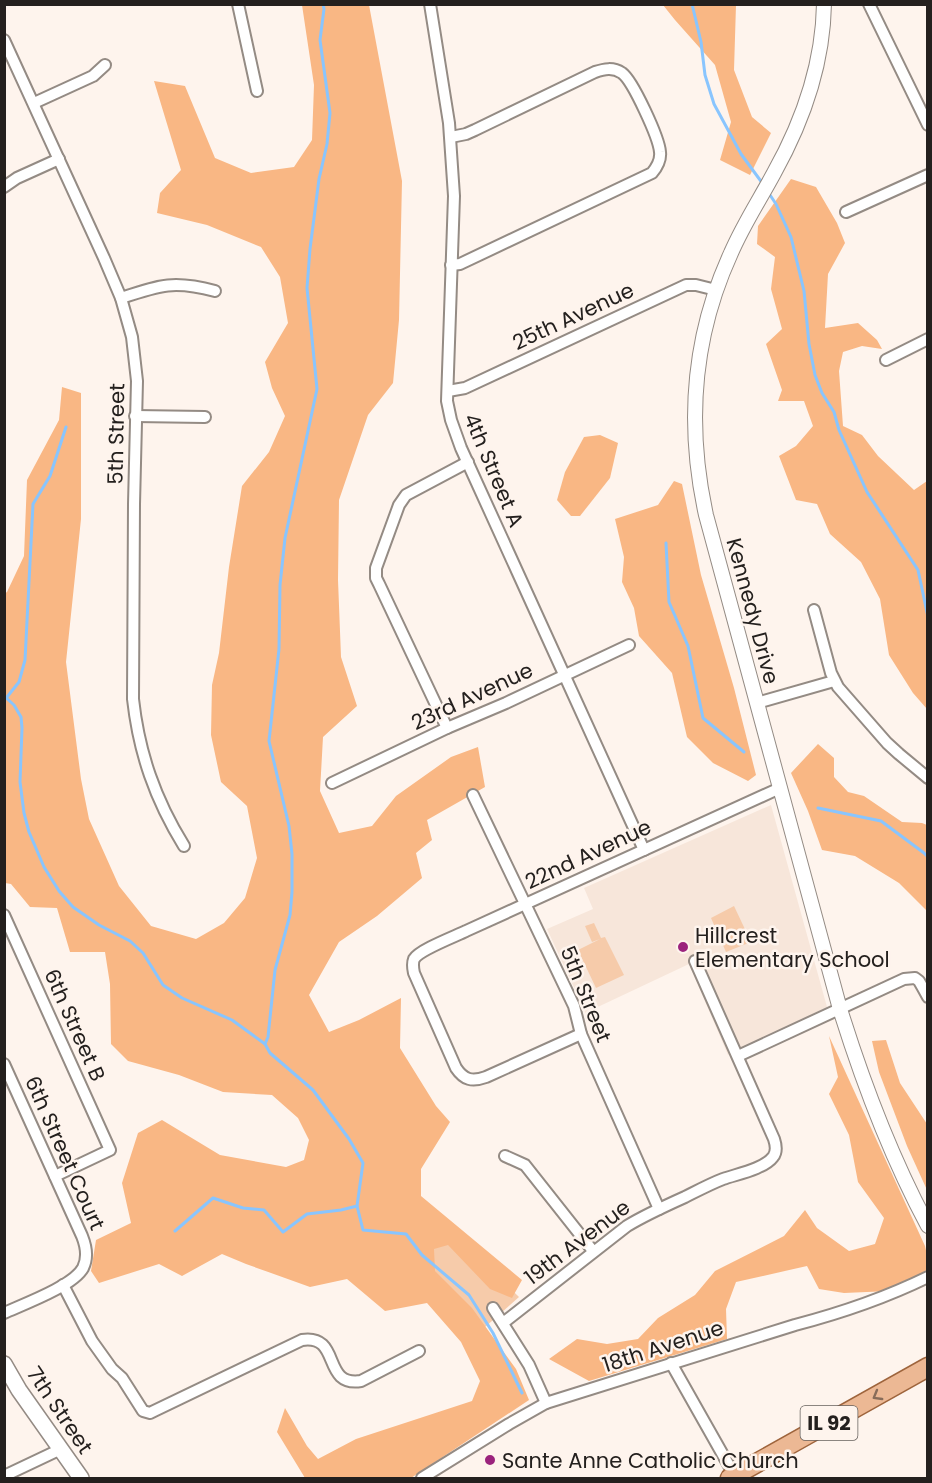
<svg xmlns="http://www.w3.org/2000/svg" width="932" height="1483" font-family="Poppins,sans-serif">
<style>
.built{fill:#f7e6da}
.green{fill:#f6cbaa}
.forest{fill:#f9b784}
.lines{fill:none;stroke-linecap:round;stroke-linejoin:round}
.stream{stroke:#89c5fe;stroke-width:3}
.minor-casing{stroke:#948b84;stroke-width:14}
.tertiary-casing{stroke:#948b84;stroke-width:16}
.secondary-casing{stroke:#948b84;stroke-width:18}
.primary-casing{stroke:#9e643c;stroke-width:21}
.minor{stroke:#fff;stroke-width:10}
.tertiary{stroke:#fff;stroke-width:14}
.secondary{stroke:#fff;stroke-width:15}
.primary{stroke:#ecb894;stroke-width:18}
.oneway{stroke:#886c59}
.poi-dot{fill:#9b237d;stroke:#fef4ed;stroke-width:2}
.labels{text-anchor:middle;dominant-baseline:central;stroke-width:5;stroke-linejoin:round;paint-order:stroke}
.shield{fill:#fef4ed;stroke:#65605c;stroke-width:1.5}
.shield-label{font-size:20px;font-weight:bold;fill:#24201e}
.street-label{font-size:21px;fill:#24201e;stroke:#fef4ed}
.poi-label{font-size:21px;fill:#24201e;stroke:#fef4ed;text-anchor:start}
</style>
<rect width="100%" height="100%" fill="#fef4ed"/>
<!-- built -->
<polygon class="built" points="771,805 827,1007 728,1055 689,964 585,1013 584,1004 578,996 547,929 593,909 584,888"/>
<!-- green -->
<g class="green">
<polygon points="734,906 751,942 726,952 711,918"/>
<polygon points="594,923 601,938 605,937 624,975 596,988 578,950 600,939 592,942 585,926"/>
<polygon points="420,1200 519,1297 484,1328 387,1227"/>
</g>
<!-- forest -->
<g class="forest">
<polygon points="302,5 369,5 402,181 399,320 393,383 368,415 339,500 338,580 341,657 357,706 323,737 320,791 339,833 372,826 396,796 451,757 478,747 485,787 427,820 432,840 416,853 422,878 377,916 339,942 309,995 329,1032 359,1020 401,998 400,1048 436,1106 450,1122 421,1169 421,1196 522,1280 512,1298 490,1289 448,1245 434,1249 435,1271 472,1308 516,1369 529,1400 411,1478 305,1478 277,1432 285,1408 307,1446 318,1459 356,1439 472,1401 480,1381 461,1342 427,1303 385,1311 347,1279 310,1287 246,1264 222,1254 182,1276 159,1264 99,1283 91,1271 96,1240 131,1223 122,1183 138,1133 162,1120 220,1155 286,1167 304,1160 309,1140 298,1118 272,1095 223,1092 179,1075 128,1061 111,1044 110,984 105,952 70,952 57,908 30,907 11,884 5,883 4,594 7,592 24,556 27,480 59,420 62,387 81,393 81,519 66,662 81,779 89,819 119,886 151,926 196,939 224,923 245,898 257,858 247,806 221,782 211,735 212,685 219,653 229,567 242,486 269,452 285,416 272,388 265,362 288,323 280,277 261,247 207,225 157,213 160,193 181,170 154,81 185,86 215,158 251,173 294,167 312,140 314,85"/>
<polygon points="663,5 736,5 734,70 752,117 771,133 750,175 720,160 731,122 715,65 675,20"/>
<polygon points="791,179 816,187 837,223 845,243 828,274 825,328 858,323 877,340 882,349 862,346 843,352 839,371 843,426 862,435 878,456 914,490 927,481 927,709 913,693 889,655 880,599 861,562 830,534 817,504 796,500 779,456 796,446 813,426 804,401 778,401 782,390 766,344 782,329 771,289 775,257 757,244 758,226"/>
<polygon points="600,435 618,443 610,478 580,516 571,516 557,500 565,472 584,437"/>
<polygon points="674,481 682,484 701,575 734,688 756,775 748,781 713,763 687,737 672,673 639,636 634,608 622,582 624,557 615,519 658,505"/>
<polygon points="818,744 834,758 834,777 848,792 864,796 902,822 922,823 927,825 927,911 899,883 855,856 822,850 808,811 791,773"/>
<polygon points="829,1036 925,1246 927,1255 927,1270 890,1291 844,1293 819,1289 807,1266 736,1282 726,1309 727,1339 589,1381 549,1359 577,1339 607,1344 638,1339 658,1318 695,1295 715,1271 784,1236 805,1210 817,1228 849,1251 875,1244 884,1218 858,1182 849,1135 829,1094 838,1077"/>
<polygon points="886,1040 900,1083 927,1124 927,1190 907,1146 879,1072 872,1041"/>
</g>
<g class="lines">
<!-- stream -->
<g class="stream">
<polyline points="692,4 701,42 705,75 714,104 741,154 763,184"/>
<polyline points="768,192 776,204 791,237 804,291 809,344 815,375 822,393 834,412 839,430 867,492 918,570 928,617"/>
<polyline points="666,543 669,602 688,646 703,718 744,752"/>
<polyline points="4,696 14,705 21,717 22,728 20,782 24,813 29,832 44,867 59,891 73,907 99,925 130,941 143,953 163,985 182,998 232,1020 265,1044 270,1053 313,1090 349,1139 363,1163 357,1206 363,1230 406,1234 422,1255 469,1295 493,1333 522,1393"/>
<polyline points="7,697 19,682 25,660 33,504 50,476 66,427"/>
<polyline points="818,808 881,821 924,853 928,857"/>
<polyline points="265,1044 268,1037 275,970 290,915 292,892 292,854 289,826 269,741 279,649 280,585 285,538 317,389 307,288 310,249 319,179 327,144 330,113 320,40 324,9 323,4"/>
<polyline points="175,1231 213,1198 243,1208 264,1210 283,1232 307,1214 341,1210 357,1206"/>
</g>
<!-- minor casing -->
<g class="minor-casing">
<g id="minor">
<polyline points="238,4 257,91"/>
<polyline points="430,4 449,123 454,196 447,401 451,420 461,448 644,850"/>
<polyline points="869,4 928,125"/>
<path d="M4 40 104 258 121 298 132 337 137 381 134 504 133 699C139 753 155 799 184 846"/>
<polyline points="34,103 93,76 105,65"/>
<path d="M451 137 466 134 475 130 595 72C604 69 613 67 622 73 633 81 659 138 660 152 661 160 657 167 652 173L460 264 451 265"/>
<polyline points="4,187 17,178 59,159"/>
<polyline points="846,212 928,175"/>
<path d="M121 298C160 285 174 280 215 291"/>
<polyline points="886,360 928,339"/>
<polyline points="448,391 465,388 686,285 696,285 716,290"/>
<polyline points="135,416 205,417"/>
<polyline points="814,610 831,673 838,687 887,743 899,754 928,778"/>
<polyline points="757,703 834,681"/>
<polyline points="447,728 379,584 376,578 376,568 399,505 406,495 468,462"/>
<polyline points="332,783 447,728 506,703 629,645"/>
<polyline points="473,795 574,1006 581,1034 659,1209"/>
<polyline points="4,915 110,1150 55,1176"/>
<path d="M581 1034 486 1077C472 1082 464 1080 456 1068L414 973C413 968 412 964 414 959 419 950 456 936 466 931L780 788"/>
<polyline points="738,1056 904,979 915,978 919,981 923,988 928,997"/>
<path d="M4 1064 82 1236C86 1246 88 1258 83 1268 73 1286 24 1304 4 1313"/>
<polyline points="505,1156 525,1165 593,1251"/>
<path d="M63 1285 92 1341 112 1369 122 1378 143 1411 150 1413 154 1411 302 1340C342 1334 321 1387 361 1381L419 1351"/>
<polyline points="493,1308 529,1365 546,1403"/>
<path d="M503 1323 627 1226C645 1215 665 1206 685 1197 697 1191 710 1184 723 1179 737 1174 764 1169 773 1157 777 1152 776 1145 774 1139L695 961"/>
<polyline points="671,1363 736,1478"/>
<polyline points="4,1476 61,1449"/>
<path d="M422 1478 509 1424 546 1403 795 1325C841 1313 885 1298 928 1277"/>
</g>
</g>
<!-- tertiary casing -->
<g class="tertiary-casing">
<path id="tertiary" d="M824 4C823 65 803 121 774 173 760 199 743 225 731 253 692 338 686 424 706 515L840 1009C863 1083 891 1157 928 1226"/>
</g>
<!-- secondary casing -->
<g class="secondary-casing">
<polyline id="secondary" points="4,1364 19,1390 81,1478"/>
</g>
<!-- primary casing -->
<g class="primary-casing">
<polyline id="primary" points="730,1478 928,1367"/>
</g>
<!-- minor -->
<use href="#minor" class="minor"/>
<!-- tertiary -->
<use href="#tertiary" class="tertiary"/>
<!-- secondary -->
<use href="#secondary" class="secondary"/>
<!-- primary -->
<use href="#primary" class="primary"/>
</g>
<!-- one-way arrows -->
<defs><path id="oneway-chevron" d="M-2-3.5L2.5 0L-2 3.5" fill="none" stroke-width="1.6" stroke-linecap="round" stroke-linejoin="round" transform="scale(1.5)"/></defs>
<use class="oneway" href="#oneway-chevron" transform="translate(877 1396) rotate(150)"/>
<!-- markers -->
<g class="poi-dot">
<circle cx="683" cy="947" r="6"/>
<circle cx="490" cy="1460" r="6"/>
</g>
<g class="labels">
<!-- shield labels -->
<rect class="shield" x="800.5" y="1406" width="57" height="34" rx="4.5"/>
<g class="shield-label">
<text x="829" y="1423">IL 92</text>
</g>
<!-- street labels -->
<g class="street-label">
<text transform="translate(573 316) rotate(-25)">25th Avenue</text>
<text transform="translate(116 434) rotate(-89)">5th Street</text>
<text transform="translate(494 470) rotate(67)">4th Street A</text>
<text transform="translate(753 611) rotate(75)">Kennedy Drive</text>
<text transform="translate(472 696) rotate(-25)">23rd Avenue</text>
<text transform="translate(588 854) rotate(-25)">22nd Avenue</text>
<text transform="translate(586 994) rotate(68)">5th Street</text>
<text transform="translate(75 1025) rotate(66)">6th Street B</text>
<text transform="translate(65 1153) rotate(66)">6th Street Court</text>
<text transform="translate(577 1242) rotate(-37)">19th Avenue</text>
<text transform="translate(663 1346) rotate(-18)">18th Avenue</text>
<text transform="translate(60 1410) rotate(56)">7th Street</text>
</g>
<!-- poi labels -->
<g class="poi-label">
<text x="695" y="935">Hillcrest<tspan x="695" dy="24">Elementary School</tspan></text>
<text x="502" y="1460">Sante Anne Catholic Church</text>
</g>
</g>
<!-- border -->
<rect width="932" height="1483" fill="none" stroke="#24201e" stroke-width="12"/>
</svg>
